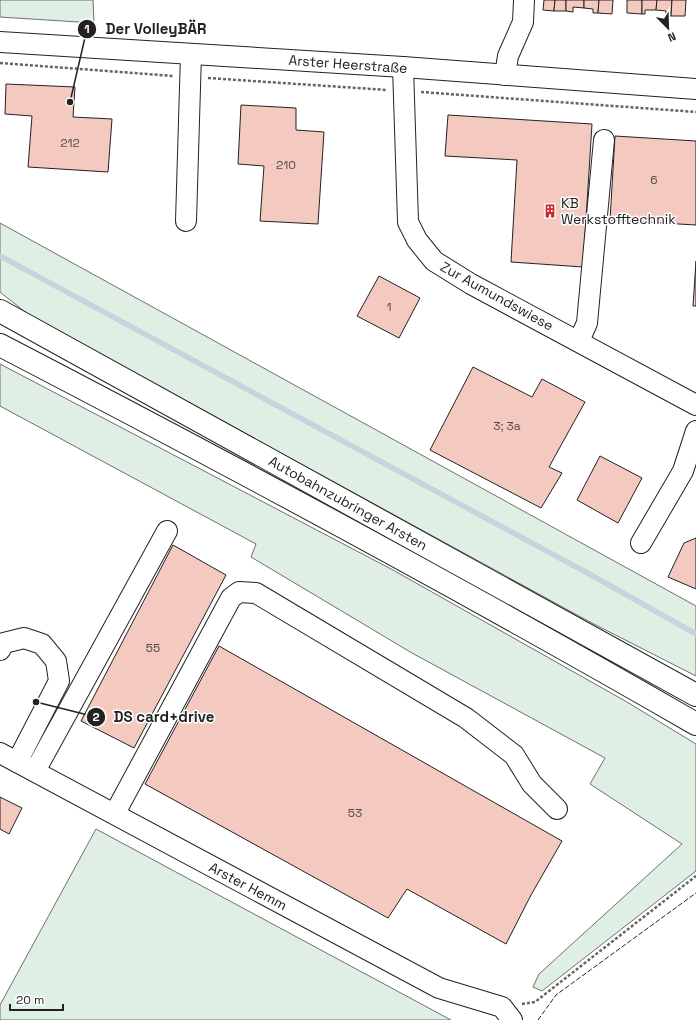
<svg xmlns="http://www.w3.org/2000/svg" width="696" height="1020" font-family="'Space Grotesk',sans-serif">
<style>
.green{fill:#e0efe3;stroke:#6f6f6f}
.lines{fill:none;stroke-linecap:round;stroke-linejoin:round}
.stream{stroke:#c7d3dd;stroke-width:5.5}
.building{fill:#f3c9c0;stroke:#222}
.minor-casing{stroke:#222;stroke-width:22}
.highway-casing{stroke:#222;stroke-width:24}
.path{stroke:#646464;stroke-width:2.5;stroke-dasharray:3 2;stroke-linecap:butt}
.minor{stroke:#fff;stroke-width:20}
.highway{stroke:#fff;stroke-width:22}
.fence{stroke:#222;stroke-width:1;stroke-dasharray:5 2;stroke-linecap:butt}
.labels{text-anchor:middle;dominant-baseline:central;stroke-width:3;stroke-linejoin:round;paint-order:stroke}
.number-label{font-size:12px;fill:#564c4a}
.street-label{font-size:14px;fill:#222;stroke:#fff}
.poi-label{font-size:14px;fill:#222;stroke:#fff;text-anchor:start}
.leader{fill:none;stroke:#222;stroke-width:1.5}
.callout-dot{fill:#222;stroke:#fff;stroke-width:1.5}
.mark-label{font-size:12px;text-anchor:middle;font-weight:bold;fill:#fff}
.callout-label{font-size:15px;text-anchor:middle;font-weight:bold;fill:#222;stroke:#fff;stroke-width:3;stroke-linejoin:round;paint-order:stroke}
</style>
<rect width="100%" height="100%" fill="#fff"/>
<!-- green -->
<g class="green">
<polygon points="0,0 93,0 94,23 0,17"/>
<polygon points="0,223 696,606 696,676 588,621 29,315 0,292"/>
<polygon points="0,364 393,570 627,702 696,744 696,871 542,991 533,987 539,974 682,844 590,784 605,758 412,653 251,557 256,544 0,406"/>
<polygon points="96,829 451,1020 0,1020 0,1005"/>
</g>
<g class="lines">
<!-- stream -->
<polyline class="stream" points="0,256 593,576 696,634"/>
</g>
<!-- building -->
<g class="building">
<polygon points="544,0 555,0 554,11 543,10"/>
<polygon points="555,0 566,0 566,11 554,11"/>
<polygon points="566,0 584,0 584,8 573,7 573,12 566,11"/>
<polygon points="584,0 599,0 598,13 593,13 593,9 584,8"/>
<polygon points="599,0 613,0 612,14 598,13"/>
<polygon points="627,0 642,0 642,14 627,13"/>
<polygon points="642,0 657,0 656,10 645,10 645,14 642,14"/>
<polygon points="657,0 672,0 671,16 666,15 666,11 656,10"/>
<polygon points="672,0 686,0 685,16 671,16"/>
<polygon points="6,84 75,87 73,117 112,119 108,172 28,167 32,116 5,114"/>
<polygon points="241,105 296,108 296,130 324,132 318,224 260,221 264,166 238,164"/>
<polygon points="448,115 592,124 583,267 511,262 517,160 445,156"/>
<polygon points="615,136 696,141 696,225 610,220"/>
<polygon points="696,261 696,306 693,306"/>
<polygon points="379,276 420,298 399,338 357,316"/>
<polygon points="473,367 532,397 542,379 585,402 549,467 562,473 541,508 430,450"/>
<polygon points="600,456 642,478 618,523 577,500"/>
<polygon points="696,538 696,589 668,577 684,543"/>
<polygon points="173,545 226,575 134,748 81,721"/>
<polygon points="219,646 562,841 531,895 506,944 407,889 388,918 145,784"/>
<polygon points="0,797 22,808 9,834 0,829"/>
</g>
<g class="lines">
<!-- minor casing -->
<g class="minor-casing">
<g id="minor">
<polyline points="0,42 403,67 696,89"/>
<polyline points="403,67 408,222 417,240 434,261 471,284 696,405"/>
<polyline points="505,75 508,56 523,22 524,0"/>
<polyline points="186,221 191,54"/>
<polyline points="579,341 587,323 604,140"/>
<polyline points="641,543 683,471 696,431"/>
<polyline points="0,650 4,643 24,638 42,644 56,661 59,681 17,762"/>
<polyline points="0,753 439,988 502,1007 512,1020"/>
<polyline points="35,771 167,531"/>
<polyline points="115,813 231,598 239,592 256,593 466,718 514,755 532,784 557,809"/>
</g>
</g>
<!-- highway casing -->
<g class="highway-casing">
<g id="highway">
<polyline points="0,311 696,695"/>
<path d="M0 345C235 467 467 592 696 724"/>
</g>
</g>
<!-- path -->
<g class="path">
<polyline points="0,63 173,76"/>
<polyline points="208,78 387,90"/>
<polyline points="421,92 696,112"/>
<polyline points="522,1004 535,1002 696,876"/>
</g>
<!-- minor -->
<use href="#minor" class="minor"/>
<!-- highway -->
<use href="#highway" class="highway"/>
<!-- fence -->
<polyline class="fence" points="538,1020 556,995 696,893"/>
</g>
<!-- icons -->
<defs>
<g id="building-bare" transform="scale(1.08)"><path d="M-4-6H4V6H1V3H-1V6H-4ZM-2.5-4.3h1.7v1.8h-1.7ZM.8-4.3h1.7v1.8H.8ZM-2.5-1h1.7V.8h-1.7ZM.8-1h1.7V.8H.8Z" fill="#c62828" stroke="#fff" stroke-width="2.5" paint-order="stroke"/></g>
</defs>
<g fill-rule="evenodd">
<use href="#building-bare" x="550" y="211"/>
</g>
<g class="labels">
<!-- number labels -->
<g class="number-label">
<text x="70" y="143">212</text>
<text x="286" y="165">210</text>
<text x="654" y="180">6</text>
<text x="389" y="307">1</text>
<text x="507" y="426">3; 3a</text>
<text x="153" y="648">55</text>
<text x="355" y="813">53</text>
</g>
<!-- street labels -->
<g class="street-label">
<text transform="translate(348 64) rotate(4)">Arster Heerstraße</text>
<text transform="translate(497 296) rotate(29)">Zur Aumundswiese</text>
<text transform="translate(348 503) rotate(29)">Autobahnzubringer Arsten</text>
<text transform="translate(248 886) rotate(28)">Arster Hemm</text>
</g>
<!-- poi labels -->
<g class="poi-label">
<text x="561" y="203">KB<tspan x="561" dy="16">Werkstofftechnik</tspan></text>
</g>
</g>
<!-- callouts -->
<path class="leader" d="M70 102L87 29M36 702L96 717"/>
<g class="callout-dot">
<circle cx="70" cy="102" r="4"/>
<circle cx="36" cy="702" r="4"/>
<circle cx="87" cy="29" r="10"/>
<circle cx="96" cy="717" r="10"/>
</g>
<g class="mark-label">
<text x="87" y="33">1</text>
<text x="96" y="721">2</text>
</g>
<g class="callout-label">
<text x="156" y="34">Der VolleyBÄR</text>
<text x="164" y="722">DS card+drive</text>
</g>
<!-- north arrow -->
<g transform="translate(668 28) rotate(157)" stroke="#ffffff" stroke-width="3" paint-order="stroke">
<path d="M0-3L7 15L0 10L-7 15Z" fill="#222222"/>
<text y="-6" font-size="11" font-weight="bold" text-anchor="middle" fill="#222222">N</text>
</g>
<!-- scale -->
<path d="M10 1004v6h53v-6" fill="none" stroke="#222222" stroke-width="2"/>
<text x="16" y="1004" font-size="12" fill="#222222" stroke="#ffffff" stroke-width="3" paint-order="stroke">20 m</text>
</svg>
